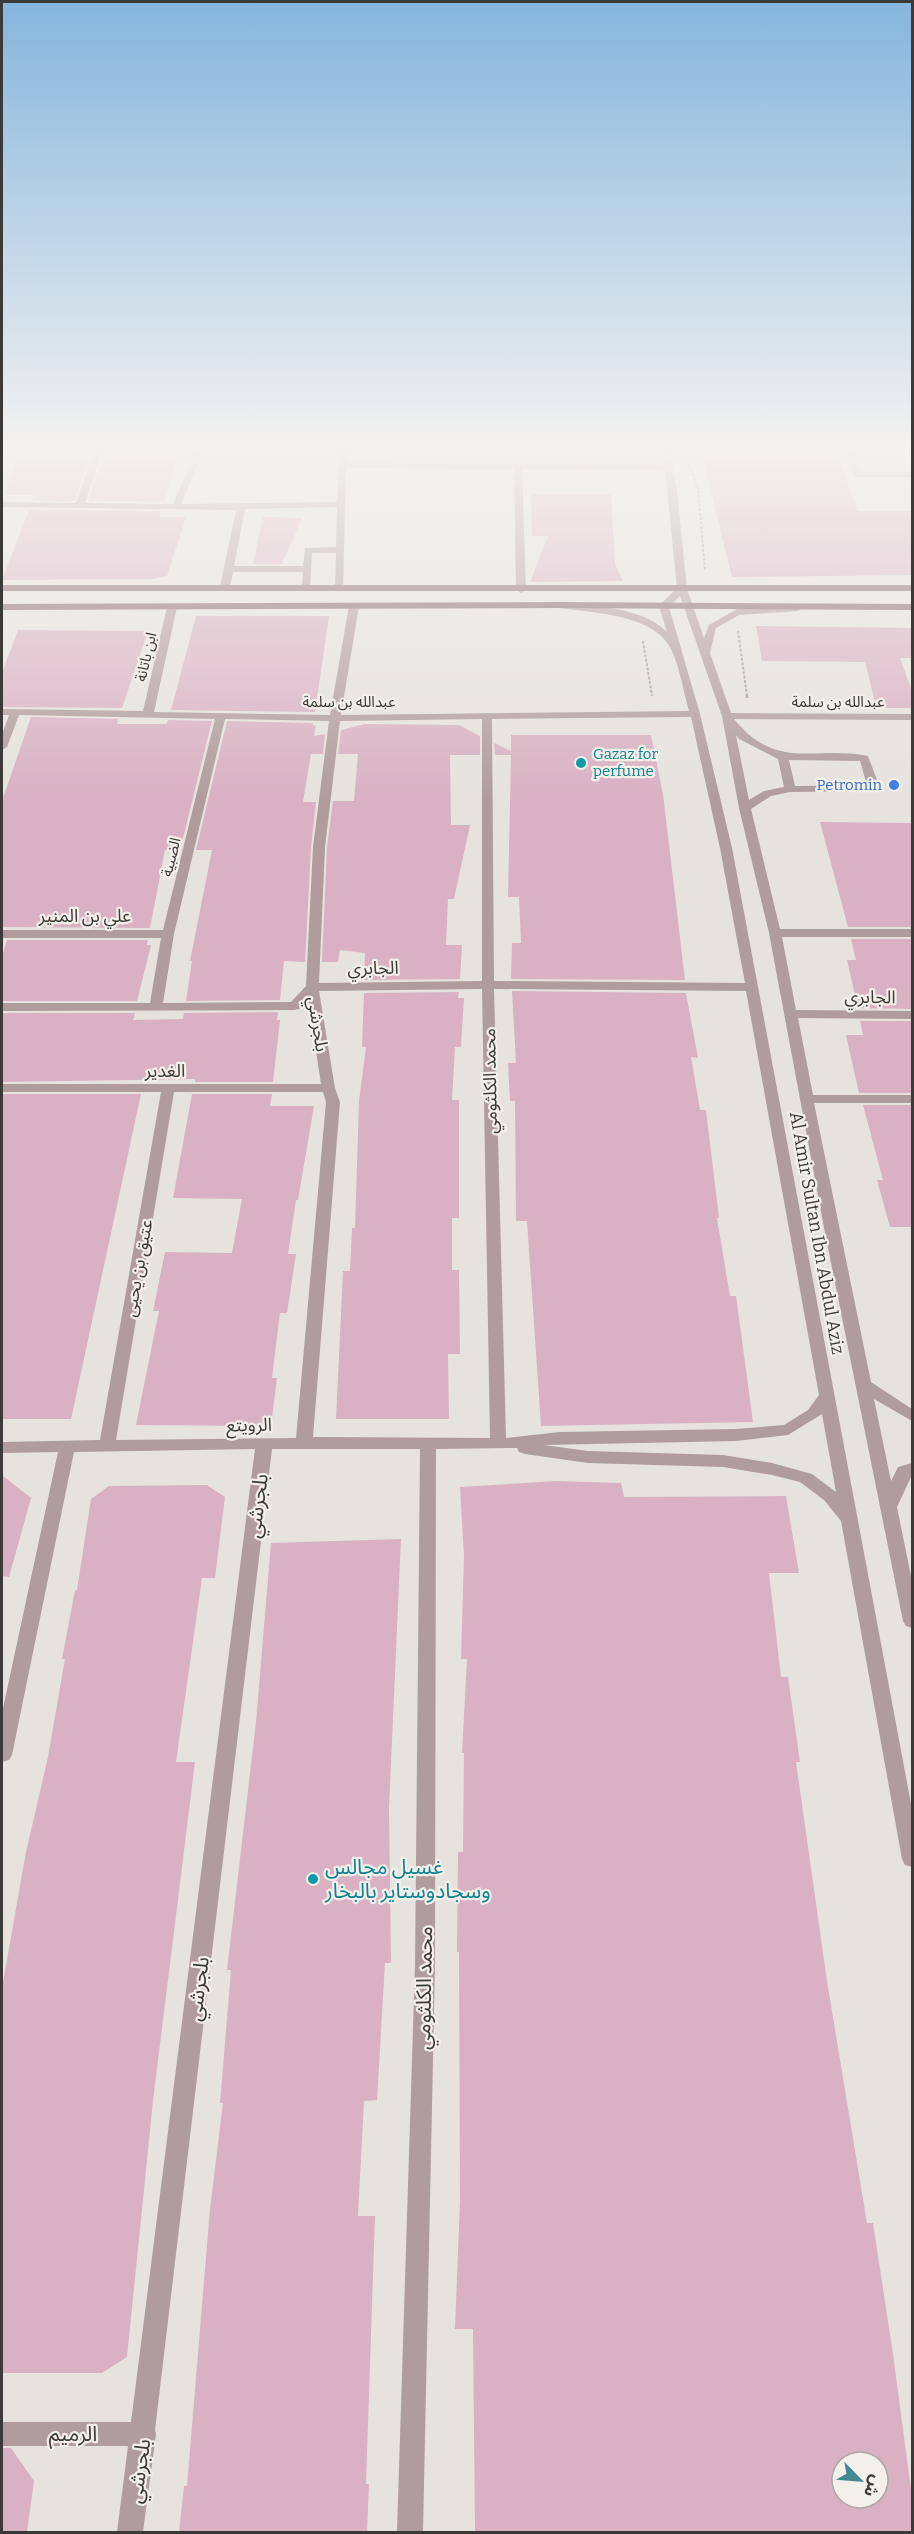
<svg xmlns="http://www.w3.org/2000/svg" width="914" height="2534" font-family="Bitter,'Noto Sans Arabic',serif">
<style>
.building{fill:#d9b1c2;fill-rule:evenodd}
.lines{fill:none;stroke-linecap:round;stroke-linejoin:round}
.path-far1{stroke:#a4a29e;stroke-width:2;stroke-dasharray:3 1.5;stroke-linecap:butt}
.path{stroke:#a4a29e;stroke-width:3;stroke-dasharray:4 2;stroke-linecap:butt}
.minor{fill:#b09c9c;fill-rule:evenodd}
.major{fill:#836162;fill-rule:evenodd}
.culture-dot{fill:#0f9aa8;stroke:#f3f0ec;stroke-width:2}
.shop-dot{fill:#3f7fe0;stroke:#f3f0ec;stroke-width:2}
.labels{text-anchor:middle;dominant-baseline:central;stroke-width:4.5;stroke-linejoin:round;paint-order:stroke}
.far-street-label{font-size:15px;fill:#3c3a39;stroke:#f3f0ec}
.far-culture-label{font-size:15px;fill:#0d838f;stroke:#f3f0ec;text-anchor:start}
.far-shop-label{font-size:15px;fill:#366cbe;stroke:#f3f0ec;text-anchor:end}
.street-label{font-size:18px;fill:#3c3a39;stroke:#f3f0ec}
.near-street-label{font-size:21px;fill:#3c3a39;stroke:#f3f0ec}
.near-culture-label{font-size:21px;fill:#0d838f;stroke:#f3f0ec;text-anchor:start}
</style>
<rect width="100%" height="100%" fill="#e6e3de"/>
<!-- building -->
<g class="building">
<polygon points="699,443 833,443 858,511 912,511 912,575 732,577"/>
<polygon points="117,458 178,458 164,502 88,501 102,460 117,460"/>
<polygon points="89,460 74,501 32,500 34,495 4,495 17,461"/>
<polygon points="531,494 611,494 615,564 623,581 530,582 548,536 532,536"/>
<polygon points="29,510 161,511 159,517 186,517 167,576 153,579 2,580"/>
<polygon points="263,517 302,518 282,564 253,564"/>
<polygon points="196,616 329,616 315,712 171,710"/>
<polygon points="756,626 912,628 912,658 900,658 912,691 912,708 884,708 883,701 875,702 865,662 762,661"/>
<polygon points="18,630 148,631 122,708 2,707 2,673"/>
<polygon points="31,717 118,719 117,724 167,724 168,720 212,721 180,850 165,850 150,928 2,927 2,801"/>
<polygon points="227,721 313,723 313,725 316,726 314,736 325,734 323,754 311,754 303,802 316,802 311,847 305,962 284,961 280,1000 186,1001 192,961 190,961 212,850 196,850"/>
<polygon points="365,724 459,725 480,736 480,755 450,755 451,825 470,825 454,899 448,899 446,945 462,945 460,979 364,980 365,953 340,950 338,962 322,962 327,847 333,801 354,801 358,754 338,754 341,730"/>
<polygon points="511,735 651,735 663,794 685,980 511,979 512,943 521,943 519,897 508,897 511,755 495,755 494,743 511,751"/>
<polygon points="820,822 912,823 912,927 848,927"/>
<polygon points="851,939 912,939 912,1009 858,1008 847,960 856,960"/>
<polygon points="7,940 148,940 147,945 151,945 137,1001 2,1001 2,957"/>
<polygon points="512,991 686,993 698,1058 691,1057 700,1110 706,1110 719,1218 717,1218 730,1296 736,1296 753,1422 541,1426 527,1221 516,1221 515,1101 510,1101 508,1063 516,1063"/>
<polygon points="459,992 458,998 464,998 461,1047 455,1047 452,1100 459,1100 459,1218 452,1218 452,1270 459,1270 460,1354 448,1354 449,1419 336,1419 343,1271 350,1271 352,1228 355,1228 359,1101 366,1047 362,1047 364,993"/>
<polygon points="278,1012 277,1020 280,1020 273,1082 195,1082 195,1079 2,1082 2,1013 135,1013 133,1020 183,1019 184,1013"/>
<polygon points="860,1021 912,1021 912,1093 859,1093 846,1035 863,1035"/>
<polygon points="2,1094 141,1094 71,1419 2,1419"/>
<polygon points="192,1094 272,1094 270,1106 314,1106 298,1200 296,1200 288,1254 296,1254 287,1313 280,1313 272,1378 277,1378 271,1426 136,1425 159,1311 153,1311 165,1252 232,1253 242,1199 173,1198"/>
<polygon points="863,1105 912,1105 912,1227 890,1227 877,1180 883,1180"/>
<polygon points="2,1475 31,1498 9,1577 2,1576"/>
<path d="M557 1481 621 1483 624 1497 786 1496 799 1573H769L781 1677H788L800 1762H796L827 1981 867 2223H873L893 2354 912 2497V2532H475L473 2329H455L460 2200 459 1952H457L458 1852H463L464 1753H462L467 1659H461L464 1556 460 1487ZM842 2462H878V2498H842Z"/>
<polygon points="207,1485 225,1497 215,1578 202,1578 176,1762 195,1762 153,2101 127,2357 102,2373 2,2373 2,1988 26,1852 48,1757 65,1659 62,1659 75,1590 77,1590 91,1499 109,1486"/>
<polygon points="401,1539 389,1808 391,1963 385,1963 377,2100 364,2101 358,2216 375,2216 366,2484 369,2484 367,2532 179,2532 184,2486 187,2486 210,2209 223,2103 220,2103 231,1970 227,1970 256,1722 271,1543"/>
<polygon points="2,2448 11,2448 34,2481 27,2532 2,2532"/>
</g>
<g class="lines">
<!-- path-far1 -->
<g class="path-far1">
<polyline points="689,465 698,488 705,571"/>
<polyline points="738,631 747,696"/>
<polyline points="643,641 652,696"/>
</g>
<!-- path -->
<polyline class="path" points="747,695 747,698"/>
<!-- minor -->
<g class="minor">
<polygon points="2,443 6,443 6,444 2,446"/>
<path d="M97 443H105L85 503 173 504 199 443H207L181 504 337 502 340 446 304 443H349L347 463 664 465 660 443H668L669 449 683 443H695L670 454 677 491 687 589 704 638 709 625 737 609 798 605 803 608 798 611 739 615 716 628 710 653 731 713 912 714V720L734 719C777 772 815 745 868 756L880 788 874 791 790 792 771 796 751 809 780 929H912V937H782L796 1010 912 1011V1019L798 1018 813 1095H912V1103H814L871 1382 912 1409V1421L874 1399 891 1481 898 1467 912 1463V1475L897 1507 912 1581V1628L906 1626 903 1621 826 1238 769 933 739 808 722 716 680 596 669 607 700 714 732 848 912 1809V1867L905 1865 902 1859 841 1521 824 1500 800 1482 772 1475 723 1467 588 1463 525 1454 519 1452 517 1448 436 1449 435 1965 423 2532H397L415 1965 420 1449H272L155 2430 156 2434 143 2532H117L128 2446H2V2422H131L255 1449 74 1452 12 1755 9 1760 2 1762V1713L58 1452 2 1453V1442L100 1440 161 1092H2V1084H321L308 999 299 1009 294 1010 2 1011V1003H150L161 938H2V930H163L215 719 19 715 7 747 2 750V734L9 715H2V709L143 711 167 607 172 604 177 607 154 712 330 715 349 606 354 603 359 606 341 715 689 711C683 691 680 667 671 649 654 614 593 613 559 608L554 605 559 602C594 607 641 606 667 632L659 606 677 588 665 470 522 469 526 590 521 593 516 590 514 469 346 468 343 590 335 588 336 553H312L310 590 302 588 303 572H233L230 587 225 590 220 587 236 510 2 507V502L76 503ZM337 507 336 547 305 548 303 566H234L245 509ZM691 717 720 848 745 983 494 981 492 719ZM225 719 329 721 313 847 306 986 291 1002 163 1003 174 934ZM482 719V981L319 983 325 847 340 721ZM736 735 739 739 778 759 784 787 764 791 749 800ZM789 760 860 761 867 785 795 786ZM482 989 490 1438 313 1437 340 1102 335 1088 319 991ZM494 989 746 991 819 1395 808 1410 784 1425 736 1429 560 1432 506 1438ZM174 1092H323L326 1102 296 1438 116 1440ZM822 1414 836 1492 812 1474 772 1463 723 1455 588 1451 544 1445 736 1441 788 1435Z"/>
<polygon points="841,443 849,443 861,472 912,472 912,477 855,477"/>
</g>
<!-- major -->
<g class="major">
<rect x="2" y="585" width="910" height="6"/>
<polygon points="559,602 912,604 912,610 559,608 2,610 2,604"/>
</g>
</g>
<!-- sky -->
<linearGradient id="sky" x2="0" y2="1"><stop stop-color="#85b5dd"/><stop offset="0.56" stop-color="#f4f2f0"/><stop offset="1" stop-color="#f4f2f0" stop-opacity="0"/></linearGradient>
<rect width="914" height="798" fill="url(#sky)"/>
<!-- markers -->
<g class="culture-dot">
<circle cx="581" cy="763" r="6"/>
<circle cx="313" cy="1879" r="6"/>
</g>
<circle class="shop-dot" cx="894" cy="785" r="6"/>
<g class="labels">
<!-- far-street labels -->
<g class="far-street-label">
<text transform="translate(146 657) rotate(-77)">ابن باتانة</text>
<text x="349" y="702">عبدالله بن سلمة</text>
<text x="838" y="702">عبدالله بن سلمة</text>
<text transform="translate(171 857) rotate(-76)">الضبية</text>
</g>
<!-- far-culture labels -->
<g class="far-culture-label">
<text x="593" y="754">Gazaz for<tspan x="593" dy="17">perfume</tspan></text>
</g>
<!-- far-shop labels -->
<g class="far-shop-label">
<text x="882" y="785">Petromin</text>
</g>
<!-- street labels -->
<g class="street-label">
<text x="85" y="916">علي بن المنير</text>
<text transform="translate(373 968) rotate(-1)">الجابري</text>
<text transform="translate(870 997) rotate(1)">الجابري</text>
<text transform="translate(318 1024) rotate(81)">بلجرشي</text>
<text x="165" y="1071">الغدير</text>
<text transform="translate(490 1081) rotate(-91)">محمد الكلثومي</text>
<text transform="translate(817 1233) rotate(80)">Al Amir Sultan Ibn Abdul Aziz</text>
<text transform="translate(138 1268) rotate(-80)">عتيق بن يحيى</text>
<text transform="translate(249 1425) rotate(-1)">الرويتع</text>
</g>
<!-- near-street labels -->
<g class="near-street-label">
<text transform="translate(257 1506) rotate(-83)">بلجرشي</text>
<text transform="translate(424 1988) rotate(-89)">محمد الكلثومي</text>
<text transform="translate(198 1989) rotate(-83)">بلجرشي</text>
<text x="73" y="2434">الرميم</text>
<text transform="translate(139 2471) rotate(-82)">بلجرشي</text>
</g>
<!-- near-culture labels -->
<g class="near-culture-label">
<text x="325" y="1867">غسيل مجالس<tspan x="325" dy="24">وسجادوستاير بالبخار</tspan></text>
</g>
</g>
<!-- border -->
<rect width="914" height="2534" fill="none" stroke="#3c3a39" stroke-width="6"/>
<!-- north arrow -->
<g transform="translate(860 2480) rotate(115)"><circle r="28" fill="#f3f0ec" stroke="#aaa7a4" stroke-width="1.5"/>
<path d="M0-4.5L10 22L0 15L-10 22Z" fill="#428993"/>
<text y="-9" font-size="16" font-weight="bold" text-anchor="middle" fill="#3c3a39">ش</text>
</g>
</svg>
